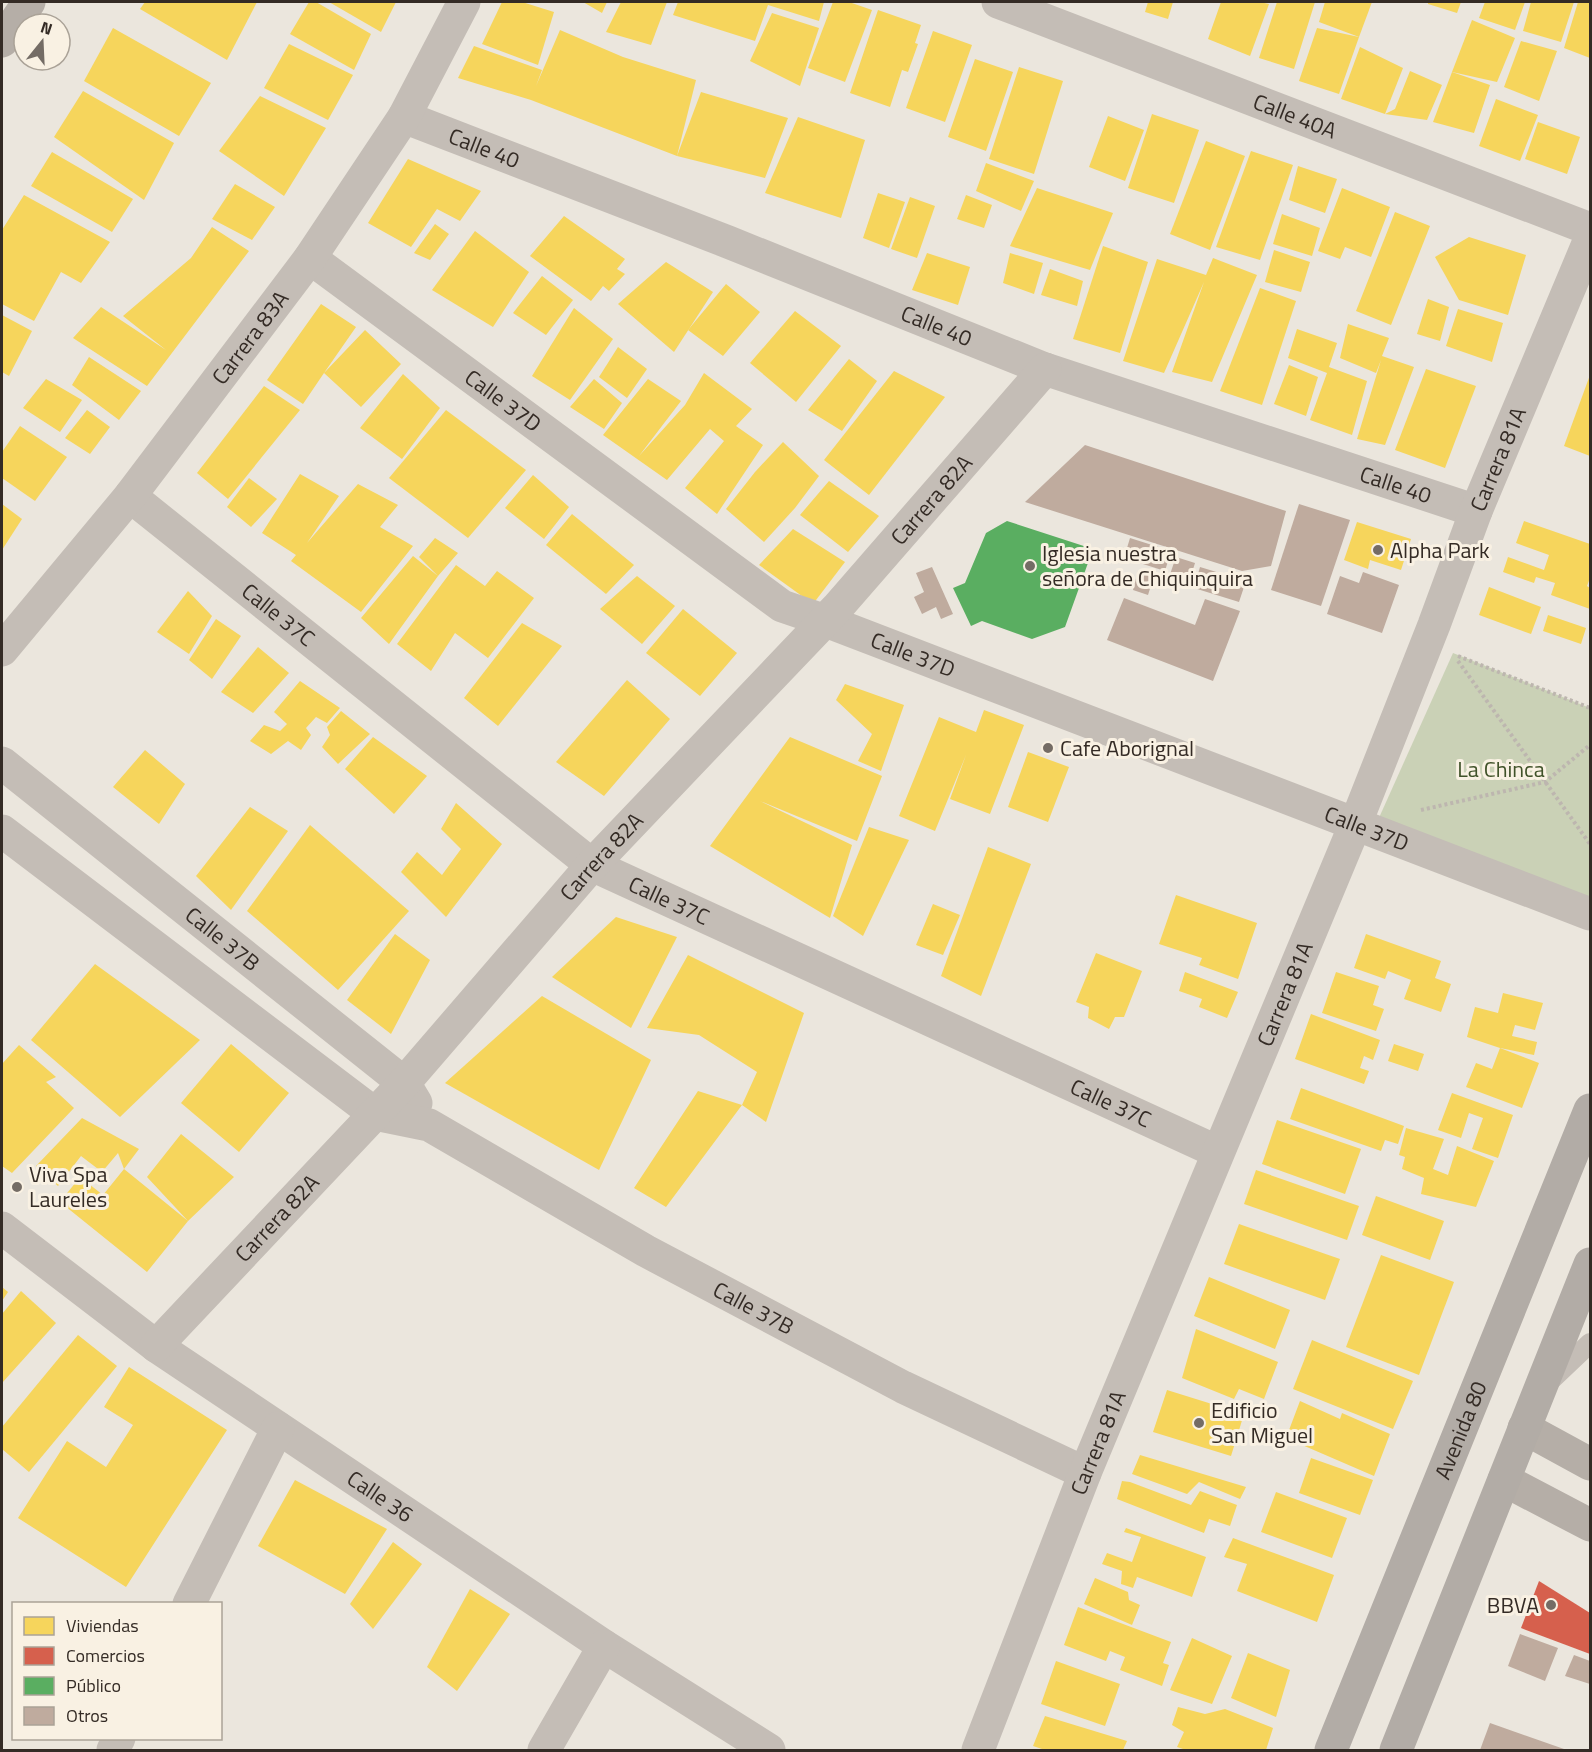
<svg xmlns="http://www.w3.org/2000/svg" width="1592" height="1752" font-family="'Titillium Web',sans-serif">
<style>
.green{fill:#cad1b6}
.homes{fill:#f6d55c}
.shops{fill:#d6604d}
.public{fill:#5aae61}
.building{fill:#bfab9e}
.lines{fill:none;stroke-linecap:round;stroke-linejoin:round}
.path{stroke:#bdb6af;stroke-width:4;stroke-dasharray:3 3;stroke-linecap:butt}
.lane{stroke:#c4bdb6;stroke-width:20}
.street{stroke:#c4bdb6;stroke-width:33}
.secondary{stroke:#b5aea7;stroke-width:33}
.primary{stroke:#b2aca6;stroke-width:33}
.poi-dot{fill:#746c65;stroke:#f9f1e3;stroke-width:2}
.labels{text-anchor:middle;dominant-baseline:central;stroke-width:6;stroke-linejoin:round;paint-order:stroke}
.street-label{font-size:22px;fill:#342b25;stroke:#f9f1e3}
.poi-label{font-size:22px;fill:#342b25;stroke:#f9f1e3;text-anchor:start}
.park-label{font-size:22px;fill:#405229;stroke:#f9f1e3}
</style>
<rect width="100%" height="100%" fill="#ebe6dd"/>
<!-- green -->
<polygon class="green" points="1453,653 1590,708 1590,899 1378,820"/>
<!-- homes -->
<g class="homes">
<polygon points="145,2 257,2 227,60 140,9"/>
<polygon points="309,2 316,2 371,34 354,70 290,34"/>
<polygon points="329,2 396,2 381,32"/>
<polygon points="502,2 522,2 554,12 538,65 482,44"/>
<polygon points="583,2 607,2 602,13"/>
<polygon points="621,2 667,2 651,45 606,32"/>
<polygon points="678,2 824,2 819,21 768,5 755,41 673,15"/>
<polygon points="833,2 849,2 872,10 845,82 808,68"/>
<polygon points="1148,2 1173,2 1168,19 1145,12"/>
<polygon points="1221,2 1260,2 1269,4 1250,56 1208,39"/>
<polygon points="1277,2 1315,2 1294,69 1259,58"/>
<polygon points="1325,2 1372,2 1359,37 1319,22"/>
<polygon points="1428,2 1461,2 1457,13 1428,4"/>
<polygon points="1485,2 1525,2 1515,30 1479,18"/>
<polygon points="1531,2 1574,2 1561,42 1523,31"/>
<polygon points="1578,2 1590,2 1590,58 1564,48"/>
<polygon points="878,10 921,25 915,43 918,44 908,72 902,70 890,107 850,93"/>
<polygon points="772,13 819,28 800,86 750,61"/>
<polygon points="1472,20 1515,38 1497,82 1452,72"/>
<polygon points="113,28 211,83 179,136 84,81"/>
<polygon points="1317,28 1359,37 1339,94 1299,81"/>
<polygon points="560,30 623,57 696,80 677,156 701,92 788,118 765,178 677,156 531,100 458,78 474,46 542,70 536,86"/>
<polygon points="933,31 972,45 945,122 906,108"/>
<polygon points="1521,41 1557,51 1539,101 1504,87"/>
<polygon points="289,44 353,75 328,120 264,88"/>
<polygon points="1360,47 1403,68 1385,114 1341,99"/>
<polygon points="975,59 1013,72 986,151 948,137"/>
<polygon points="1019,67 1063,81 1034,174 989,159"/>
<polygon points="1410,71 1442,85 1427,120 1385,114 1395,109"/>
<polygon points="1452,72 1490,85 1474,133 1433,122"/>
<polygon points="83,91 174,143 144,200 54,137"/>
<polygon points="260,96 326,128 284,196 219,151"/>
<polygon points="1496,99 1538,115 1520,161 1479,146"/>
<polygon points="1152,114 1199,130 1174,203 1128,188"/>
<polygon points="1108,116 1144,130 1125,181 1089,167"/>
<polygon points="798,117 865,140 841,218 765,193"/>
<polygon points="1538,122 1580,137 1567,174 1525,159"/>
<polygon points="1206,141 1245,156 1210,250 1170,234"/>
<polygon points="1251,151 1293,165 1260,260 1216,247"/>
<polygon points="52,152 133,199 112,232 31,186"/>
<polygon points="408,159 481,191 460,221 437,209 411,247 368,223"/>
<polygon points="986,163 1034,181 1021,211 976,191"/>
<polygon points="1298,166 1337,179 1325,213 1289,200"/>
<polygon points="235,184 275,207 252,240 212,219"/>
<polygon points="1037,188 1113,213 1090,270 1010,246"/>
<polygon points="1342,188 1390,207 1371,257 1345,247 1340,259 1318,251"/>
<polygon points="878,193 905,202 889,248 863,238"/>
<polygon points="24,195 110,242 81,283 61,272 34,321 2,304 2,230"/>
<polygon points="966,195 992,205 984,228 957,219"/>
<polygon points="910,197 935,206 917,258 891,249"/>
<polygon points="1395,212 1430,226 1391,325 1356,311"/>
<polygon points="1282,214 1320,228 1312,256 1273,244"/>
<polygon points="564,216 625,259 617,269 625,274 609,291 603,286 591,301 530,256"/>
<polygon points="435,224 449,234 430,260 414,253"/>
<polygon points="212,227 249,251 147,386 73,338 101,307 166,350 123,316 191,258"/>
<polygon points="475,231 529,272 493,327 432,290"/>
<polygon points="1469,237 1526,255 1508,315 1459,300 1435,257"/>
<polygon points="1103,246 1148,262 1120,353 1073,339"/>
<polygon points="1274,250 1310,262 1301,292 1265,282"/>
<polygon points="927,253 970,267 958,305 912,290"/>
<polygon points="1010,253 1043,263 1034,294 1003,283"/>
<polygon points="1213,258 1257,275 1212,382 1172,372 1204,282 1164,373 1123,361 1157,259 1206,275"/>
<polygon points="666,262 713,292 674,352 618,304"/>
<polygon points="1050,269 1083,281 1077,306 1041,295"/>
<polygon points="542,276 573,300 546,335 513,313"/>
<polygon points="726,284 760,312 723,356 688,330"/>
<polygon points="1260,288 1296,301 1262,405 1220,391"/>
<polygon points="1428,299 1449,307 1440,341 1417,334"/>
<polygon points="321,304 356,327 324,373 365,330 401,364 361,407 324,373 303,404 267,380"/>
<polygon points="574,308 613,339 570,400 532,376"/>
<polygon points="1458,309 1503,323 1492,362 1446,346"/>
<polygon points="795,311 841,346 796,402 750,363"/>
<polygon points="2,315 32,331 9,376 2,372"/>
<polygon points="1348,324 1389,338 1382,356 1414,367 1385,445 1357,439 1381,360 1376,373 1340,358"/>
<polygon points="1297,329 1337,343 1329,367 1367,381 1352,435 1310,420 1327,373 1288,358"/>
<polygon points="618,347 647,369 627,398 599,377"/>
<polygon points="89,357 141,391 119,420 72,385"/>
<polygon points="849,359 877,381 842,431 808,410"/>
<polygon points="1289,365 1318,377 1306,416 1274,404"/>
<polygon points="1426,369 1476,386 1445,468 1395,450"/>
<polygon points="894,371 945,397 869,495 824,460"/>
<polygon points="704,373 752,409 736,426 763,445 717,514 685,488 724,441 710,429 667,480 603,435 648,379 681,401 639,456 685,405"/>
<polygon points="403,374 440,408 402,459 360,428"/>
<polygon points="1590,375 1590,456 1564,446"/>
<polygon points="46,379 82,400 60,432 23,408"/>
<polygon points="594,379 622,403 604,429 570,407"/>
<polygon points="264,386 300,410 228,499 197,473"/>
<polygon points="87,410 110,427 90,454 65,438"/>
<polygon points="446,410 526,470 468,538 389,478"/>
<polygon points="20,426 67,457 35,501 2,478 2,452"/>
<polygon points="783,442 819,476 795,508 764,542 726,509 755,472"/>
<polygon points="300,474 339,496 307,543 358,484 398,505 380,527 413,546 361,612 291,561 296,555 262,533"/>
<polygon points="533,475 569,507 544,539 505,508"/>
<polygon points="249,478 277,499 251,527 227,507"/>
<polygon points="829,481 879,516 848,552 800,515"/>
<polygon points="2,504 22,519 2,550"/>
<polygon points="572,514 634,565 606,594 546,545"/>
<polygon points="1524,521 1590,544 1590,578 1587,586 1590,588 1590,609 1551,595 1555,583 1536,577 1534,583 1503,572 1508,557 1544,570 1549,555 1516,543"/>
<polygon points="1357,522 1411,539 1401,570 1370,560 1368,569 1344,560"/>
<polygon points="793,529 845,562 813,604 759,565"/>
<polygon points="435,538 458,553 438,576 389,644 361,618 413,556 438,576 419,557"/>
<polygon points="456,565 485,586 497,571 534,598 488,658 455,633 431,671 397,644"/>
<polygon points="637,576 675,606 642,644 600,609"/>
<polygon points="1489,587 1541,607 1531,634 1479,615"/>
<polygon points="188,591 212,616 189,654 157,632"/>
<polygon points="683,609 737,653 700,696 646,653"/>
<polygon points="1548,615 1586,628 1581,644 1543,631"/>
<polygon points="216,619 241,636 212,679 189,660"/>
<polygon points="522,623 562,646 498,726 464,698"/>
<polygon points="258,647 289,673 253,713 221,692"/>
<polygon points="627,680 670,719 604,796 556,762"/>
<polygon points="300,681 340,708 327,723 316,717 306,728 311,735 301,750 288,741 271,754 250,741 264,725 280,731 287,724 274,712"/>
<polygon points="845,684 904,705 881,771 858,761 872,734 836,700"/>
<polygon points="984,710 1024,725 990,814 950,799 966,755 935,831 899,816 939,717 976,732"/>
<polygon points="341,711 370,734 338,764 322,747 330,735 327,727"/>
<polygon points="373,737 427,776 394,814 345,769"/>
<polygon points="790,737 882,776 857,841 760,801 852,845 830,918 710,846"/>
<polygon points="145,750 185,784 159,824 113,787"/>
<polygon points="1028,752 1069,767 1048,822 1008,807"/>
<polygon points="456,803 502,844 446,917 401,872 417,852 442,875 461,849 441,829"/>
<polygon points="250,807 288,831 231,910 196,876"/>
<polygon points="310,825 409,911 338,990 247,911"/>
<polygon points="869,827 909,840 863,936 833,916"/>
<polygon points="988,847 1031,864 981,996 941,976"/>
<polygon points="1176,895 1257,923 1238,979 1199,965 1202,958 1159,944"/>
<polygon points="933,904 960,915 943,955 916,945"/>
<polygon points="616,917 677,937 631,1028 552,977"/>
<polygon points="395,934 430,960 391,1034 347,1000"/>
<polygon points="1366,934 1441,961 1435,978 1451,984 1441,1012 1404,999 1411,980 1388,971 1385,979 1354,968"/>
<polygon points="1096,953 1142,971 1124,1017 1115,1017 1109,1029 1088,1018 1089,1007 1076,1002"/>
<polygon points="688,955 804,1013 766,1122 742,1105 666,1207 634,1188 698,1091 742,1105 757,1072 699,1035 647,1028"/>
<polygon points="95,964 200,1040 120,1117 31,1040"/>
<polygon points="1185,972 1238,992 1227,1018 1199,1007 1202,999 1179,991"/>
<polygon points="1336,972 1379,986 1373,1005 1384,1009 1376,1031 1322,1013"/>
<polygon points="1503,993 1543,1003 1535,1030 1515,1025 1512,1036 1537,1042 1534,1055 1500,1048 1467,1037 1475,1007 1498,1013"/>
<polygon points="542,996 651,1060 599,1170 445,1083"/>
<polygon points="1311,1014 1380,1040 1373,1060 1364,1056 1360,1068 1369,1071 1364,1084 1295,1059"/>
<polygon points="231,1044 289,1093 239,1152 181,1103"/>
<polygon points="1394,1044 1424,1054 1418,1071 1388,1061"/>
<polygon points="19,1045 56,1077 46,1082 74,1108 12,1173 2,1166 2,1064"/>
<polygon points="1500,1048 1539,1063 1522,1108 1466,1087 1476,1063 1492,1069"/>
<polygon points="1301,1088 1404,1126 1398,1144 1385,1140 1381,1151 1290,1119"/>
<polygon points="1452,1093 1513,1115 1498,1158 1472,1149 1483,1118 1469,1113 1461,1138 1438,1130"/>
<polygon points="82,1118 139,1149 124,1169 118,1153 102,1172 81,1156 58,1186 36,1166"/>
<polygon points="1277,1120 1361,1149 1345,1194 1262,1164"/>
<polygon points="1406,1128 1444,1139 1433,1169 1448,1175 1457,1146 1494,1161 1476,1207 1421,1194 1424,1178 1402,1169 1405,1157 1399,1155"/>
<polygon points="181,1134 234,1177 188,1221 147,1272 60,1202 80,1177 103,1195 124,1169 188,1221 147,1177"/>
<polygon points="1256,1170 1359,1206 1347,1240 1244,1204"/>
<polygon points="1376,1196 1444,1221 1430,1260 1362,1235"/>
<polygon points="1239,1224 1340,1259 1325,1300 1224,1264"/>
<polygon points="1381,1255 1454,1282 1419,1375 1346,1347"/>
<polygon points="1209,1277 1290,1310 1275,1349 1194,1316"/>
<polygon points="2,1287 8,1292 2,1301"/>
<polygon points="21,1291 56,1323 2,1383 2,1314"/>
<polygon points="1196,1329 1278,1362 1264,1399 1239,1389 1234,1399 1182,1378"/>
<polygon points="78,1335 117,1366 29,1472 2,1449 2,1427"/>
<polygon points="1312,1340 1413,1381 1393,1429 1293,1389"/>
<polygon points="129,1367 227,1430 126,1587 18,1518 67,1441 106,1467 133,1425 104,1407"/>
<polygon points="1167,1390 1244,1414 1231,1456 1153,1432"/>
<polygon points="1300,1401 1340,1419 1342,1413 1390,1434 1374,1476 1286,1438"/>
<polygon points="1140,1455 1246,1487 1240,1499 1199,1482 1187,1494 1132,1474"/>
<polygon points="1311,1458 1373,1480 1360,1515 1299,1493"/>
<polygon points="295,1480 387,1529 345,1594 258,1546"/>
<polygon points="1122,1481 1130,1482 1191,1505 1200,1491 1237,1505 1230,1526 1209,1519 1204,1533 1117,1499"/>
<polygon points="1276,1492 1347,1518 1332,1558 1261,1532"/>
<polygon points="1126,1528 1206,1557 1192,1597 1137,1577 1133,1588 1121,1584 1122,1571 1102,1564 1107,1553 1132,1562 1141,1537 1124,1532"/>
<polygon points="1233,1538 1334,1575 1317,1622 1237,1591 1247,1564 1224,1557"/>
<polygon points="393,1542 422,1564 373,1629 350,1604"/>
<polygon points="1095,1578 1128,1592 1129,1600 1140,1605 1132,1625 1084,1604"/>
<polygon points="470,1589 510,1614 457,1691 427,1667"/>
<polygon points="1078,1607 1171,1642 1163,1663 1169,1665 1162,1686 1120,1670 1125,1657 1110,1651 1106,1661 1064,1645"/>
<polygon points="1192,1638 1232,1656 1212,1704 1170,1690"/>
<polygon points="1248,1653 1290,1670 1276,1717 1231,1698"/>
<polygon points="1056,1661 1120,1684 1105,1726 1041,1704"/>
<polygon points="1178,1707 1205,1714 1225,1709 1273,1728 1266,1750 1186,1750 1177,1747 1184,1732 1172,1725"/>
<polygon points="1045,1716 1127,1741 1123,1750 1045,1750 1033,1746"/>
</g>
<!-- shops -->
<polygon class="shops" points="1539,1581 1590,1613 1590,1654 1521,1628"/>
<!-- public -->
<polygon class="public" points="1007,521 1093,549 1065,627 1032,639 982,621 971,626 953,588 965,583 986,533"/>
<!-- building -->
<g class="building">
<polygon points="1085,445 1286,511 1271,566 1242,571 1025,502"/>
<polygon points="1299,504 1350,520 1321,606 1271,590"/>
<polygon points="1130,538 1171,551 1165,571 1124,558"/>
<polygon points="1176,557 1195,563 1187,588 1168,580"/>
<polygon points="932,567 953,614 941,619 936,607 922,614 914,597 924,592 916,573"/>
<polygon points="1200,567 1246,581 1239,602 1194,588"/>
<polygon points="1138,571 1154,576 1148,595 1133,590"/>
<polygon points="1363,572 1399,585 1382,633 1327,614 1340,576 1359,583"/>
<polygon points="1124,598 1195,625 1205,599 1240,611 1213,681 1107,640"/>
<polygon points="1520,1634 1558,1648 1545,1681 1508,1666"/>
<polygon points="1574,1655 1590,1661 1590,1684 1565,1676"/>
<polygon points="1490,1723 1564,1749 1563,1750 1480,1750"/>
</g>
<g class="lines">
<!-- path -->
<g class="path">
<polyline points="1458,656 1590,708"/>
<polyline points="1458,661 1590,844"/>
<polyline points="1421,810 1545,782 1590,745"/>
</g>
<!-- lane -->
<polyline class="lane" points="1549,1382 1590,1343"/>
<!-- street -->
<g class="street">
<path id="s1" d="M998 2 1590 229"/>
<path id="s2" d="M404 117 728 242 1045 369 1476 511"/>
<path id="s3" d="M310 258 782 606 826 621 1590 914"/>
<path id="s4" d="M130 496 592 865 1218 1152"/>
<path id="s5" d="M2 650 130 496 310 258 404 117 464 2"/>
<path id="s6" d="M2 763 404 1083 416 1103"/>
<path id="s7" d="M2 831 375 1114 429 1125 646 1251 903 1387 1085 1473"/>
<path id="s8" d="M2 1228 156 1346 604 1646 769 1750"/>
<path id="s9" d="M156 1346 404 1083 592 865 837 608 1045 369"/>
<polyline points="189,1604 278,1428"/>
<polyline points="113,1750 119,1738"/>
<polyline points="544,1750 604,1646"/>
<path id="s10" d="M978 1750 1085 1473 1355 825 1434 625 1476 511 1590 239"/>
</g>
<!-- secondary -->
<g class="secondary">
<polyline points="2,41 29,2"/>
<polyline points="1524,1428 1590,1464"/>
<polyline points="1504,1480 1590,1525"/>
</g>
<!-- primary -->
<g class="primary">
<path id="s11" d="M1331 1750 1590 1110"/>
<polyline points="1396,1750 1590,1264"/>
</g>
</g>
<!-- markers -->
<g class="poi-dot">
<circle cx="1378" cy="550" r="6"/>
<circle cx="1030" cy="566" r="6"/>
<circle cx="1048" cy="748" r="6"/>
<circle cx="17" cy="1187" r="6"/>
<circle cx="1199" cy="1423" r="6"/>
<circle cx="1551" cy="1605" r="6"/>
</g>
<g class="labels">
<!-- street labels -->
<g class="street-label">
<text stroke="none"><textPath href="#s1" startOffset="318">Calle 40A</textPath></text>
<text stroke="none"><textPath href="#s2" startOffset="86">Calle 40</textPath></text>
<text stroke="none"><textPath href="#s2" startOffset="572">Calle 40</textPath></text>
<text stroke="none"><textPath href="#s5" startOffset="399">Carrera 83A</textPath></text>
<text stroke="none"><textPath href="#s3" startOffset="240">Calle 37D</textPath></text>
<text stroke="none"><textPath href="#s10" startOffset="1392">Carrera 81A</textPath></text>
<text stroke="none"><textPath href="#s2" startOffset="1058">Calle 40</textPath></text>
<text stroke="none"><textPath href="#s9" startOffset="1148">Carrera 82A</textPath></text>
<text stroke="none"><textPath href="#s4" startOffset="190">Calle 37C</textPath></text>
<text stroke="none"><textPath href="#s3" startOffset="726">Calle 37D</textPath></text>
<text stroke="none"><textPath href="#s3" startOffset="1212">Calle 37D</textPath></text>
<text stroke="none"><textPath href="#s9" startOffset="662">Carrera 82A</textPath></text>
<text stroke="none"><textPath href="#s4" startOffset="676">Calle 37C</textPath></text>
<text stroke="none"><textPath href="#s6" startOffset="282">Calle 37B</textPath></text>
<text stroke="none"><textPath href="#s10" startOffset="816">Carrera 81A</textPath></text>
<text stroke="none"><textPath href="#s4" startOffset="1162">Calle 37C</textPath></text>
<text stroke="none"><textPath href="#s9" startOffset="176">Carrera 82A</textPath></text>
<text stroke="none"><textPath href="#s7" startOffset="896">Calle 37B</textPath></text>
<text stroke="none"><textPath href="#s11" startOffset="345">Avenida 80</textPath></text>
<text stroke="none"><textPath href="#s10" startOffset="330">Carrera 81A</textPath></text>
<text stroke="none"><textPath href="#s8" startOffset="464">Calle 36</textPath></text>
</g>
<!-- poi labels -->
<g class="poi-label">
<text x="1390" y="550">Alpha Park</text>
<text x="1042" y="553">Iglesia nuestra<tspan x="1042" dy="25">señora de Chiquinquira</tspan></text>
<text x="1060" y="748">Cafe Aborignal</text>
<text x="29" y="1174">Viva Spa<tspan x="29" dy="25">Laureles</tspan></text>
<text x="1211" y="1410">Edificio<tspan x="1211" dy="25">San Miguel</tspan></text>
<text x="1539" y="1605" text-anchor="end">BBVA</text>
</g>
<!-- park labels -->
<g class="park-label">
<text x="1501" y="769">La Chinca</text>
</g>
</g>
<!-- border -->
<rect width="1592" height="1752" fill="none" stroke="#342b25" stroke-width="6"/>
<!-- legend -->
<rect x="12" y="1602" width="210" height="138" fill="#f9f1e3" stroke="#aaa297" stroke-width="1.5"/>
<rect x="24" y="1617" width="30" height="18" fill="#f6d55c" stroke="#aaa297" stroke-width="1.5"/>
<text x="66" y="1632" font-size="18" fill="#342b25">Viviendas</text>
<rect x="24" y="1647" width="30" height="18" fill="#d6604d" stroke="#aaa297" stroke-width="1.5"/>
<text x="66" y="1662" font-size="18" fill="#342b25">Comercios</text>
<rect x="24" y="1677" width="30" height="18" fill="#5aae61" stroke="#aaa297" stroke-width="1.5"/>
<text x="66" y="1692" font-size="18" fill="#342b25">Público</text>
<rect x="24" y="1707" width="30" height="18" fill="#bfab9e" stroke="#aaa297" stroke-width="1.5"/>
<text x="66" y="1722" font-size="18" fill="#342b25">Otros</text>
<!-- north arrow -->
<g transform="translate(42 42) rotate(18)"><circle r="28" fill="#f9f1e3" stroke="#aaa297" stroke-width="1.5"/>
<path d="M0-4.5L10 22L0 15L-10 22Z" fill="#746c65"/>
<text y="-9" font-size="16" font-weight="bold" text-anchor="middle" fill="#342b25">N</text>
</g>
</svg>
